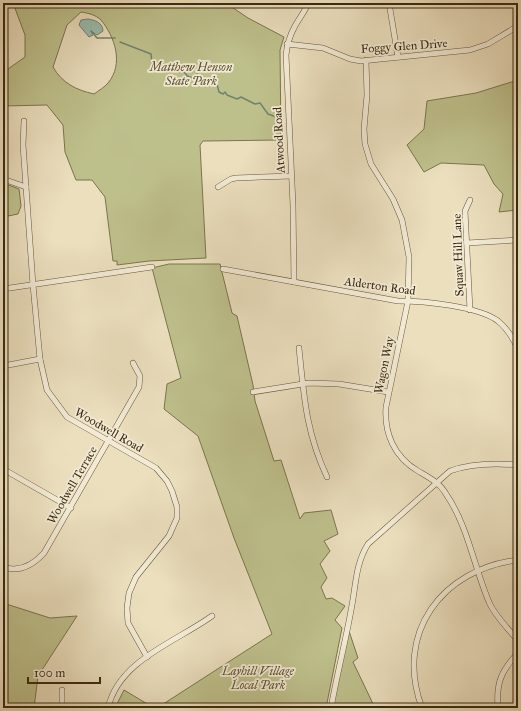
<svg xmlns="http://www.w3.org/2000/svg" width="521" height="711" font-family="'IM FELL Great Primer',serif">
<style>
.green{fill:#bec08c;stroke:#7c744e;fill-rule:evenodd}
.water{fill:#98bdb1;stroke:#738270}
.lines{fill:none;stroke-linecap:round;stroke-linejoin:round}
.stream{stroke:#738270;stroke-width:1.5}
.minor-casing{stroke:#67563b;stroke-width:6}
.minor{stroke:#f2ead5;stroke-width:5}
.labels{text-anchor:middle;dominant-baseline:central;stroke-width:3.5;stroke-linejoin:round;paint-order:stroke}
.street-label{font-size:12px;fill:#3b290f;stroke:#f2ead5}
.park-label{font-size:12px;font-style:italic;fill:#5c4f2e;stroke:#f2ead5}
</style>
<rect width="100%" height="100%" fill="#ebdfbe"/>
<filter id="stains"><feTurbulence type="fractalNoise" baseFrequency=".005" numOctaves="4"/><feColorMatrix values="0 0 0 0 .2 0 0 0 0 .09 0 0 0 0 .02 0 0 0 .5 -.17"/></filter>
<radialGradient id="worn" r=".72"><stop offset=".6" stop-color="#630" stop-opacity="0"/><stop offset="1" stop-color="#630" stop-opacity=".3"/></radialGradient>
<!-- green -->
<g class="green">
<path d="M13 3H226L248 18 284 37 280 50 281 140 203 141 200 145 206 258 149 261 117 265V261H113L105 197 92 180H76L65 152 63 125 47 105 3 106V83L8 69 25 57V35ZM81 12C88 13 96 15 101 20 115 37 124 64 108 83 105 87 98 91 94 94 76 90 62 83 53 67L67 25Z"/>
<polygon points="518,80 517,210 499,212 503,194 494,184 484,165 441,163 424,172 407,145 424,129 427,101 476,93"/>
<polygon points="3,183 19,189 21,206 18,214 3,217"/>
<polygon points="169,264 220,264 232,313 237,316 253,385 255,401 274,461 281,460 300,519 304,513 331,510 338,534 324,541 330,551 320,564 327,578 321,587 326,599 332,598 345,606 335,620 342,628 326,708 157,708 272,634 234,538 198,436 164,409 167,384 181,378 152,268"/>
<polygon points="3,603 50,618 77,616 38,676 34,708 3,708"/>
<polygon points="349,631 358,658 353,662 375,708 331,708"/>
<polygon points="124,690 154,708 115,708"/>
</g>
<!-- water -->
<path class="water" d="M88 19C95 20 103 23 103 31L97 35 91 31 93 35 89 37 79 25 81 20Z"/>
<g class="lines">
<!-- stream -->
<g class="stream">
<polyline points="91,31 97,38 115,38"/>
<path d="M120 42 151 54 152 64C155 65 158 67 161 68 170 71 183 66 187 76L193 78 197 74"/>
<polyline points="210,81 217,84 219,92 223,94 225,92 227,95 237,99 241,97 255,104 260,103 268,114 279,118"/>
</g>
<!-- minor casing -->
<g class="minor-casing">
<g id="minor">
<polyline points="389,3 398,57"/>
<polyline points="287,44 323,48 350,59 361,61 470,50 488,44 518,26"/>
<path d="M366 60 367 95 364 129 365 144 371 164 393 199 402 220 409 257 408 301 386 407C384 433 394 457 418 471 428 477 440 483 446 494 468 526 474 567 489 602 494 615 509 629 518 641"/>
<polyline points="24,121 23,145 33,285 40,359 47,390 67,417 156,468 167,481 172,491 177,507 177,518 169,536 136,577 129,593 127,608 128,623 147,657"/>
<polyline points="3,179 26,187"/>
<polyline points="218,187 231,179 236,178 291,176"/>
<polyline points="467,243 518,240"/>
<path d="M223 269 398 301C423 301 478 306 498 321 508 329 513 338 518 349"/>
<path d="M294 282 293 205 286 55C287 45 290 35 295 26 299 18 305 12 308 3"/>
<polyline points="3,289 152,267"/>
<polyline points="470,310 465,211 470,200"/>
<path d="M299 348C304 397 306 432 327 477"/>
<polyline points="3,366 40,359"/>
<polyline points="253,392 309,383 339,384 388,392"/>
<polyline points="3,469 71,508"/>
<path d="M3 567C20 573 33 565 44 553L139 387 140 376 133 363"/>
<polyline points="62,708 62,690"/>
<path d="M108 708C119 660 176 642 212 616"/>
<path d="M331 708C337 674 346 640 352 605 356 583 356 563 368 544L450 471C472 463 495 463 518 465"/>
<path d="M422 708C394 633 442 569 518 560"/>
<path d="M498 708C496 683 501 671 518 653"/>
</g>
</g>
<!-- minor -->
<use href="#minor" class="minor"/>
</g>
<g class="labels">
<!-- street labels -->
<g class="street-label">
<text transform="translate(404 46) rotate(-4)">Foggy Glen Drive</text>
<text transform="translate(279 140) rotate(-93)">Atwood Road</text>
<text transform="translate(458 255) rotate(-92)">Squaw Hill Lane</text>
<text transform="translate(380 286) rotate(8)">Alderton Road</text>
<text transform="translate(384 365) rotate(-78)">Wagon Way</text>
<text transform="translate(109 430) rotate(30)">Woodwell Road</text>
<text transform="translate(72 485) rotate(-60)">Woodwell Terrace</text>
</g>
<!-- park labels -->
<g class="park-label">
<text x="191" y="67">Matthew Henson<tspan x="191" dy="14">State Park</tspan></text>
<text x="258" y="671">Layhill Village<tspan x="258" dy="14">Local Park</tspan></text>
</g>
</g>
<!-- margin -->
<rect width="521" height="711" fill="none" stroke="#ebdfbe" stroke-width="16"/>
<rect x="4" y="4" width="513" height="703" fill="none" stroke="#3b290f" stroke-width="2"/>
<rect x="8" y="8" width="505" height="695" fill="none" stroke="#3b290f"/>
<!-- scale -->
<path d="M28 677v6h72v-6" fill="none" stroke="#3b290f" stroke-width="2"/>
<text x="34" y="677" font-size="12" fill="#3b290f" stroke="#f2ead5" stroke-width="3" paint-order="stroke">100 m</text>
<rect width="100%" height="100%" filter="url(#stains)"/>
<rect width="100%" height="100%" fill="url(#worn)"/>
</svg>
